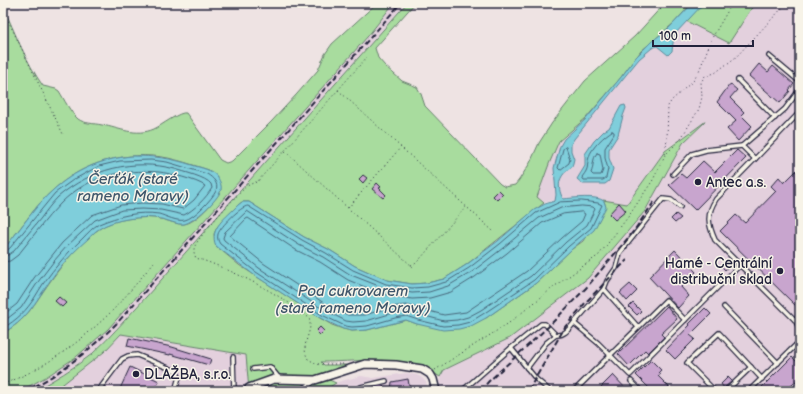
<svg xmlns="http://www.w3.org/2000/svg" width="803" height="394" font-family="'Balsamiq Sans',sans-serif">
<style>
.built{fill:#e3d0dd}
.green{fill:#a8dc9e;stroke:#657f6c}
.water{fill:#7fcedb;stroke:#5a899b}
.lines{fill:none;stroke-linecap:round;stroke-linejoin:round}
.shore{stroke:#47677b;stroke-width:1}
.building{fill:#c8a5ce;stroke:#22223b}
.lane-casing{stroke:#22223b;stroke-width:6}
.street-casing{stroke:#22223b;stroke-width:10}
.path{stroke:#22223b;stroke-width:1;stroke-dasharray:1 3;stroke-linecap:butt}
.lane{stroke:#f7f3e8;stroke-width:3.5}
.street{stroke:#f7f3e8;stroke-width:7}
.rail{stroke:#22223b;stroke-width:2;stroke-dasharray:6 3;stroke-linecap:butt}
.poi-dot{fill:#22223b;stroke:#f7f3e8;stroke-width:1.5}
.labels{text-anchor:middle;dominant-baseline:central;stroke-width:3;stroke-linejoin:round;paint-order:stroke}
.poi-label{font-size:14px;fill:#22223b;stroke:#f7f3e8;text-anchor:start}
.water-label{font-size:15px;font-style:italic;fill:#3e566b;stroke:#f7f3e8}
</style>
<rect width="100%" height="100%" fill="#eee3e3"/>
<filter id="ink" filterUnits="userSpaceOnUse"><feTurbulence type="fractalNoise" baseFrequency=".025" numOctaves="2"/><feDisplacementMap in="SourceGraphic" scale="8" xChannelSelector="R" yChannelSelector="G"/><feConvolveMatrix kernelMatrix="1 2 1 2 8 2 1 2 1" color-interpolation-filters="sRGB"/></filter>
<g filter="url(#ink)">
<!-- built -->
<g class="built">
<polygon points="394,3 407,3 146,297 102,344 91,354 58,378 34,391 20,391 58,370 92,343 108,329 368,36"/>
<polygon points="691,3 698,3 728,43 755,3 800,3 800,391 440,391 440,377 444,370 510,338 645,211 683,143 703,123 667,148 627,205 585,197 563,199 545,202 537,197 547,169 559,142 585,120 640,52"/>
<polygon points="121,334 246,355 249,391 54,391 104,352"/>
<polygon points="407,373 417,375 421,377 426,382 428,391 323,391 337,382 361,376 373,378"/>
</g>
<!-- green -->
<g class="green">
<path d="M377 3H394L368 36 108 329 76 357 46 377 20 391H3V333C27 320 34 304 49 283 61 266 82 240 99 229 112 219 144 215 160 219 167 220 177 225 184 224 196 223 215 201 221 190L209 170C196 166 182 161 168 158 126 150 83 162 52 191 36 205 21 228 7 245L3 248V6C15 33 26 62 43 86L56 89 59 91C64 99 70 112 78 119 85 124 93 123 102 125 119 128 136 137 154 129 161 126 180 111 186 113L220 160 226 163 232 161 272 121 297 94 318 70 325 54 332 44Z"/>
<path d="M407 3H415L375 48 378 58 385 66 402 81 417 87 421 94 425 106 500 184 505 187 515 185 519 180 530 163 539 143 552 123 585 81 635 36 665 3H692L674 23 641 51 618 81 586 118 559 141 549 164 537 197 544 203 466 265 444 279 427 283 412 284 387 280 355 266 328 249 304 237 249 202H242L238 205 217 227 214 234 216 246 239 265 320 318 332 325 343 329 352 331 367 330 406 320 417 324 486 318 536 283 572 249 583 241 605 204 603 200 627 204 665 151 706 121 683 143 645 211 588 278 510 338 444 370 440 377C435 374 429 369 424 367 392 356 354 362 321 362L324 365H356L318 375 336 383 323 391H249L246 355 121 334 104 352 54 391H34C54 380 74 368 92 354 111 337 128 316 146 297Z"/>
<polygon points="698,3 755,3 729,43 686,21"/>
</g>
<!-- water -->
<g class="water">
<path d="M693 3H704L674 35 672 51 668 55 657 46 652 48 639 59 574 139 571 144V151L574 159 572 167C559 175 556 185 563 199 573 198 596 195 604 201L606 207 594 230 572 249 536 283 486 318 471 326 459 329 443 330 417 324 406 320 367 330 352 331 343 329 320 318 254 275 216 246C208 228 227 217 238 205L242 202H249L304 237 328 249 355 266 387 280 412 284 427 283 444 279 466 265 498 241 534 210 545 204 555 201 556 195 554 168 560 146 564 139 586 119 622 76 636 57 651 42 669 28Z"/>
<polygon points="625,105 626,108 623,116 618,135 609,149 609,158 613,169 609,181 605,184 583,184 577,179 585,166 585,154 594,141 604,131 609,128 621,106"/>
<path d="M132 156C154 156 171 158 192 165 200 168 213 169 218 178 220 181 222 186 221 190 218 200 194 222 184 224 177 225 168 220 161 219 144 215 113 219 99 229 95 231 91 236 88 239 72 253 57 269 46 287 32 307 26 320 3 333V248L7 245C21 228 37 204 52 191 75 170 101 159 132 156Z"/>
</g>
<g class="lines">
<!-- shore -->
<g class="shore">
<path d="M612 131 614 132V134L605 148V158L608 169 606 178 603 180H584L582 177C590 167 586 167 589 157 591 148 605 135 612 131Z"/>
<polygon points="566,147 570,159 569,163 560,170 558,168 563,149"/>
<path d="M597 153 600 154 603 170 601 175H593L591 173C594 166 592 159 597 153Z"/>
<path d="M582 201 598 203 602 205 591 228 569 246 534 280 483 314 470 322 458 325 443 326 418 320 406 316 395 318 367 326 352 327 345 326 322 315 256 272 220 244C218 241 217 238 218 234 220 227 241 206 248 206L302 240 326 253 353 270 386 284 412 288 428 287 446 282 469 268 500 244 536 213 560 202Z"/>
<polygon points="582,206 593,207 595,209 587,225 566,242 531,276 481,310 468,317 457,320 444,321 406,311 393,313 366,321 353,322 346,321 324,310 259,268 224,240 223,238 225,232 247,211 299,245 323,257 351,275 384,288 412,293 429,292 448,286 472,272 503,248 539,218 561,208"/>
<polygon points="582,212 585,214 582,221 562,238 527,271 466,312 444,315 406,305 391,307 365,315 348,315 327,305 263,263 230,236 246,219 248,218 296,250 320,262 348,280 382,294 412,299 430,298 451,292 475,277 507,253 542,223 563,214"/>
<path d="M3 251H6L10 248 55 193 73 180 99 166 120 161 151 160 167 162 207 174C213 178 219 183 216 191 212 199 194 218 185 220 177 222 166 216 159 214 138 211 118 216 99 224 93 227 88 233 83 238 68 252 55 267 43 284 40 288 38 293 35 297 27 310 17 320 3 328"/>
<path d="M3 256 8 255 14 251C23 240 32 229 41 218 46 211 52 203 58 197 91 169 133 158 175 169 184 172 206 177 211 184L212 188C206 198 194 210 184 215L161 210 142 209 122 210 95 220 67 246 54 261 38 282 21 308 3 322"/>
<path d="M3 262 10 261 18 255C32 238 45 219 61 203 88 176 122 169 159 172 169 173 197 180 205 186L194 200 183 209 162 204 142 203 121 205 92 215 62 243 34 278 17 304 3 315"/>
</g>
</g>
<!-- building -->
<g class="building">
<polygon points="759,64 768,72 773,66 794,84 789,90 790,91 780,103 749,76"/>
<polygon points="730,84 737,90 730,98 744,112 741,115 752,126 738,141 727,129 736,121 717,102"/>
<polygon points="737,150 746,158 695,210 669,185 681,174 686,178 703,161 715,172"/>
<polygon points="800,167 800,310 720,231 736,215 745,223 776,191 771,186 779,177 784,183"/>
<polygon points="363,175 367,178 363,183 359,179"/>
<polygon points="377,183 381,187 379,188 386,195 383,198 372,189"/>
<polygon points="499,190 503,194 497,200 493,196"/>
<polygon points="619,203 626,211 615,220 609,214"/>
<polygon points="676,214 681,218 675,223 671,219"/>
<polygon points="675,250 696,272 681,287 689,296 678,308 649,277"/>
<polygon points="725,262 729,266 725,270 721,266"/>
<polygon points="630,284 637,291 627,301 620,293"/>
<polygon points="59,297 66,303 62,307 55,301"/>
<polygon points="633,303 641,311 637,315 629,307"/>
<polygon points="667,306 677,319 661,334 664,337 648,353 645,350 629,366 618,354"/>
<polygon points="705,308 711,314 690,335 695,339 675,359 666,350 690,325 689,324"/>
<polygon points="320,327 324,331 320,335 316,331"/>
<polygon points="129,338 172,347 211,359 209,365 170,354 170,355 127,346"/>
<polygon points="792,357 800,365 800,377 789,388 791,391 758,391"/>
<polygon points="651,360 661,370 659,372 661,374 658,376 673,391 652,391 636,375"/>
<polygon points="130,367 159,381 155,391 119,391"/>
<polygon points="613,375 628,391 597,391"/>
<polygon points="728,377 732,381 724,388 721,384"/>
<polygon points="408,379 410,391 391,391 392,382"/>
<polygon points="383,385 384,391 374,391 373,387"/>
</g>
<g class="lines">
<!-- lane casing -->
<g class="lane-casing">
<g id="lane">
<polyline points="769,56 800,82"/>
<polyline points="738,80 775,118"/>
<polyline points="800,89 785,109 742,146 755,159 800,112"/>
<path d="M755 159 716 199C706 215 708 224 715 240L795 320 800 329"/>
<polyline points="673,174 692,154 706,150 742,146"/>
<polyline points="604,289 607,281 616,268 620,253 663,199 671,200 680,207"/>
<polyline points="724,307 778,363"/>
<polyline points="795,320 800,315"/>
<polyline points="574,323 604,289 638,327"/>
<path d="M511 348 541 324H545L556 335C564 336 569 329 574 323L598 343 630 375 740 265"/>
<polyline points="233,357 234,391"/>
<polyline points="527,368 546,343 556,335"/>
<polyline points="253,369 270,367 279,378"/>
<polyline points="631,381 641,391"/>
<polyline points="98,391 122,359 128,356 137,355 176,371 179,377 175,391"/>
<polyline points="301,391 313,382"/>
<polyline points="355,391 361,387 386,381"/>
<polyline points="462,391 511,348 536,379 550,391"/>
<polyline points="574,391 666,300 685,320"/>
<polyline points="715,391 687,363 719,333 762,379"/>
<polyline points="726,391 751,367"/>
<polyline points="749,391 800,341"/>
</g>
</g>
<!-- street casing -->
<g class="street-casing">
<polyline id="street" points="249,388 274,379 315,380 365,364 396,365 422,369 430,374 433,379 436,391"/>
</g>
<!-- path -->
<g class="path">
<polyline points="3,10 63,134"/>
<polyline points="338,90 493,231"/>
<polyline points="285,151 413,267"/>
<polyline points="665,154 667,139 668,106 672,100 694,80 699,71 712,38 730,7 734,3"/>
<polyline points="348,208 401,147"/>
<polyline points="3,223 9,226"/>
<polyline points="411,265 415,264 420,259 466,207"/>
<path d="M343 364H317L308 359C299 343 314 333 309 318 281 294 231 269 196 258 194 254 193 250 195 246 199 236 240 190 249 185 252 183 255 183 258 181L367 57"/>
<polyline points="435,370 509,323 555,286 599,255 628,217 653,180 665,155 680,140 699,109 702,97 701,82 705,76 715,73 736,57 787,3"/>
<path d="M3 384C45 369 83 340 114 309 128 294 141 278 154 262"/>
</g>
<!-- lane -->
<use href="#lane" class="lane"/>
<!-- street -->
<use href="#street" class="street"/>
<!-- rail -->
<g class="rail">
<path d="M26 391C60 374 90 350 117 323L401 3"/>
<polyline points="480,391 489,381 548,327 586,288 633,232 654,202"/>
<polyline points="528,391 565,327 586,302 627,260"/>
</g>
</g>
</g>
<!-- markers -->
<g class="poi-dot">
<circle cx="698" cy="182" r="4"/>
<circle cx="780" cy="271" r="4"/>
<circle cx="136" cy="374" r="4"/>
</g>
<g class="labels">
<!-- poi labels -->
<g class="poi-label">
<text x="706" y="182">Antec a.s.</text>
<text x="772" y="263" text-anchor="end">Hamé - Centrální<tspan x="772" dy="16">distribuční sklad</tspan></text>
<text x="144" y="374">DLAŽBA, s.r.o.</text>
</g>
<!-- water labels -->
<g class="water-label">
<text x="133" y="179">Čerťák (staré<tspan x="133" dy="17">rameno Moravy)</tspan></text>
<text x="353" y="291">Pod cukrovarem<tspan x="353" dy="17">(staré rameno Moravy)</tspan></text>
</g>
</g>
<!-- margin -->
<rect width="803" height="394" fill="none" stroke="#f7f3e8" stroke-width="16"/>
<rect x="8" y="8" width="787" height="378" fill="none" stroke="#22223b" stroke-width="1.5" filter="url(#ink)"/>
<!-- scale -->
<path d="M653 40v6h100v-6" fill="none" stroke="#22223b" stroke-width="2"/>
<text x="659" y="40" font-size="12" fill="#22223b" stroke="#f7f3e8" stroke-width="3" paint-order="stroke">100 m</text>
</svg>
